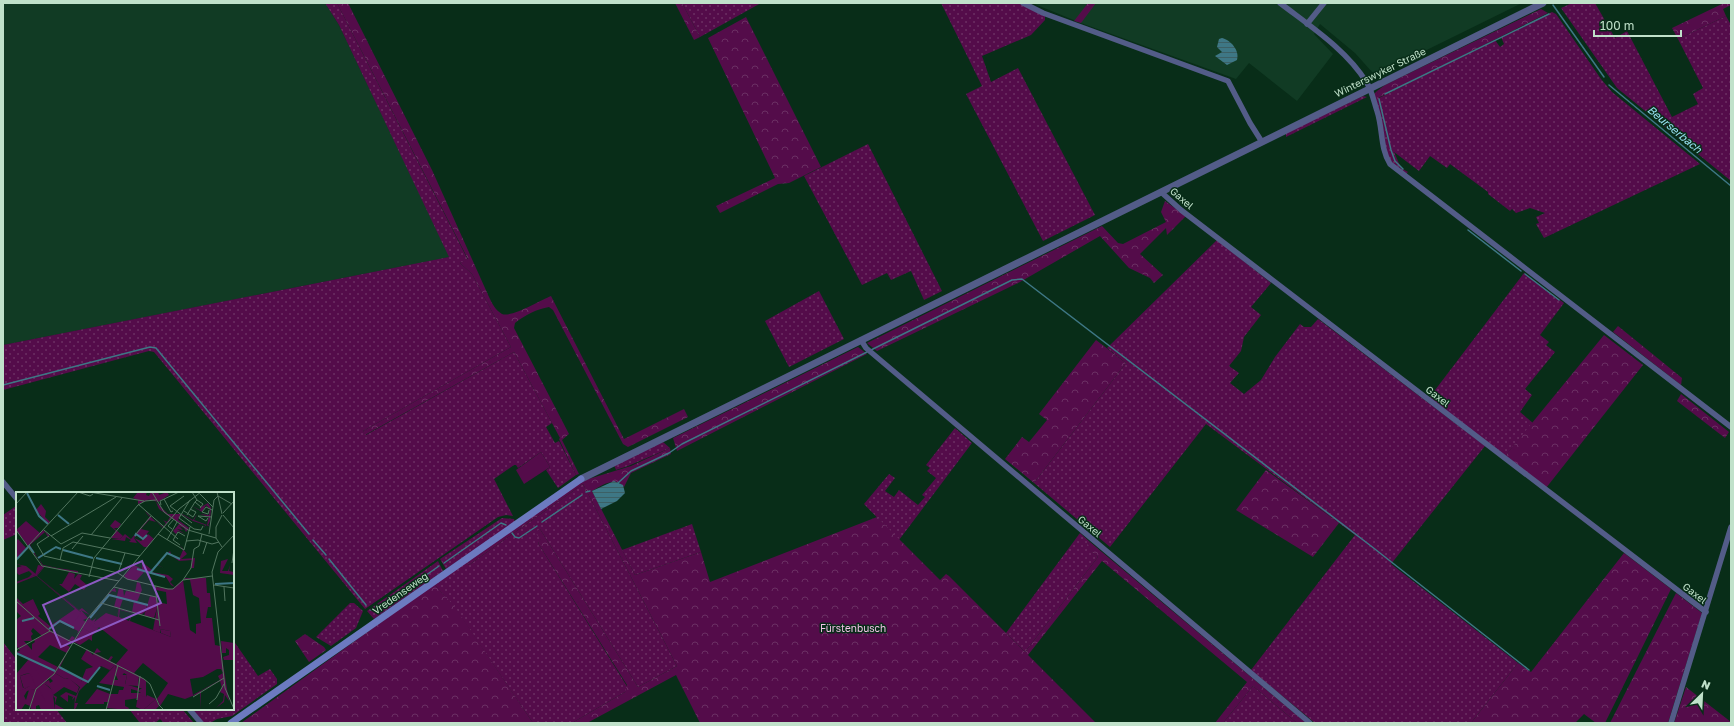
<svg xmlns="http://www.w3.org/2000/svg" width="1734" height="726" font-family="'Golos Text',sans-serif">
<style>
.built{fill:#113b24}
.grass{fill:url(#grass-dots)}
.forest{fill:url(#forest-crowns)}
.pitch{fill:#540c4a}
.water{fill:url(#water-rules)}
.lines{fill:none;stroke-linecap:round;stroke-linejoin:round}
.stream{stroke:#3e7785;stroke-width:1.5}
.minor{stroke:#535c88;stroke-width:5.5}
.tertiary{stroke:#535c88;stroke-width:7}
.secondary{stroke:#6c7ac0;stroke-width:7}
.labels{text-anchor:middle;dominant-baseline:central;stroke-width:3;stroke-linejoin:round;paint-order:stroke}
.street-label{font-size:10px;fill:#c0e1ca;stroke:#082d18}
.park-label{font-size:10px;fill:#f5c3e9;stroke:#082d18}
.water-label{font-size:11px;font-style:italic;fill:#98e0f2;stroke:#082d18}
.inset-river{fill:none;stroke:#3e7785;stroke-width:2}
.inset-road{fill:none;stroke:#52755f;stroke-width:1}
.view{fill:#8c59c2;fill-opacity:0.15;stroke:#8c59c2;stroke-width:2}
.inset-edge{fill:none;stroke:#c0e1ca;stroke-width:2}
</style>
<defs>
<pattern id="grass-dots" width="8" height="8" patternUnits="userSpaceOnUse"><rect width="8" height="8" fill="#540c4a"/><path d="M2 2h.1M6 6h.1" fill="none" stroke="#6b2f63" stroke-width="1.8" stroke-linecap="round"/></pattern>
<pattern id="forest-crowns" width="20" height="18" patternUnits="userSpaceOnUse"><rect width="20" height="18" fill="#540c4a"/><path d="M2 6a3 3 0 1 1 6 0M12 15a3 3 0 1 1 6 0" fill="none" stroke="#6b2f63"/></pattern>
<pattern id="water-rules" width="6" height="5" patternUnits="userSpaceOnUse"><rect width="6" height="5" fill="#3e7785"/><path d="M0 2.5h6" fill="none" stroke="#3c6065"/></pattern>
</defs>
<rect width="100%" height="100%" fill="#082d18"/>
<!-- built -->
<g class="built">
<polygon points="3,3 325,3 339,25 450,257 3,345"/>
<polygon points="1032,3 1522,3 1378,74 1372,72 1355,53 1320,24 1314,34 1333,54 1297,101 1249,63 1236,79 1081,23"/>
</g>
<!-- grass -->
<g class="grass">
<polygon points="325,3 337,3 468,260 460,263 472,274 511,347 363,431 366,435 514,352 552,423 546,427 555,443 559,441 576,475 558,488 546,470 550,467 541,452 518,468 516,465 514,465 494,479 513,516 506,515 498,517 365,609 154,352 149,351 3,390 3,345 449,257 339,25"/>
<polygon points="682,3 761,3 700,37"/>
<polygon points="941,3 1018,3 1045,16 1045,20 1031,35 982,56 991,82 1018,68 1095,215 1043,241 966,94 982,86"/>
<polygon points="1572,3 1595,3 1615,38 1627,31 1672,117 1698,104 1693,94 1703,88 1678,39 1726,16 1731,25 1731,181 1617,88 1561,8"/>
<polygon points="1552,12 1556,14 1601,79 1612,92 1700,164 1544,238 1536,224 1539,223 1536,217 1545,213 1530,208 1516,213 1512,209 1510,211 1488,194 1488,192 1450,164 1447,168 1430,156 1419,171 1394,152 1401,168 1408,172 1405,175 1396,167 1387,156 1374,94 1377,91 1379,98 1495,40 1500,47 1504,44 1501,37"/>
<polygon points="1363,96 1367,97 1286,137 1286,133"/>
<polygon points="868,144 942,291 924,300 911,271 891,280 887,273 862,285 804,176"/>
<polygon points="1217,240 1271,283 1251,307 1261,315 1244,337 1241,351 1229,366 1239,373 1230,383 1244,394 1261,380 1275,357 1300,324 1304,327 1311,327 1318,319 1485,446 1391,564 1518,663 1471,723 1315,723 1251,670 1355,535 1206,424 1110,547 1034,483 1126,363 1107,348"/>
<polygon points="1524,273 1564,303 1540,335 1549,342 1546,345 1555,352 1525,389 1532,395 1520,412 1533,423 1505,456 1429,398"/>
<polygon points="819,291 844,339 789,367 765,321"/>
<polygon points="955,428 972,443 899,540 864,504 889,474 895,478 885,491 894,497 899,490 918,505 925,497 922,495 936,478 927,471 930,468 926,465"/>
<polygon points="663,442 670,448 628,466 616,470 614,465"/>
<polygon points="583,484 677,666 638,687 540,529 541,541 538,543 628,688 625,692 572,723 533,723 455,608 434,584 466,561 469,565"/>
<polygon points="16,506 17,534 3,540 3,515"/>
<polygon points="502,518 514,519 515,522 446,569 440,559"/>
<polygon points="692,524 701,552 635,575 622,550"/>
<polygon points="1080,533 1090,542 1086,547 1098,557 1025,652 1006,633"/>
<polygon points="438,561 443,571 374,619 367,611"/>
<polygon points="350,603 354,603 363,611 356,628 331,646 316,637"/>
<polygon points="233,640 258,676 270,669 277,679 277,684 232,716 217,719 210,723 204,723 192,709 233,709"/>
<polygon points="3,642 17,660 17,709 56,709 67,723 3,723"/>
<polygon points="1253,686 1297,723 1223,723"/>
<polygon points="129,709 182,709 194,723 164,723 160,719 155,723 140,723"/>
</g>
<!-- forest -->
<g class="forest">
<path d="M337 3H348L432 170 489 297C492 303 495 310 502 314 511 318 541 300 551 296L624 439 684 409 688 417 628 447 623 444 553 310 549 307C537 309 525 315 515 323L514 328 569 434 562 440 579 474 576 475 559 439 560 438 514 352 365 435 363 431 511 347 472 274 460 263 468 259Z"/>
<polygon points="675,3 682,3 700,37 694,40"/>
<polygon points="1088,3 1096,3 1081,23 1074,21"/>
<polygon points="1724,3 1731,3 1731,5 1723,9 1726,16 1678,39 1672,28"/>
<polygon points="1541,9 1548,13 1378,98 1377,91 1385,85"/>
<polygon points="746,17 821,167 789,183 778,184 720,213 716,206 775,178 708,38"/>
<polygon points="1165,201 1186,216 1167,235 1166,228 1140,254 1163,275 1154,283 1150,278 1129,268 1100,236 1020,282 877,351 867,343 1102,226 1118,243 1123,244 1166,222 1161,212"/>
<polygon points="1618,326 1682,378 1681,385 1613,332"/>
<polygon points="1604,335 1643,365 1546,488 1505,456"/>
<polygon points="1096,340 1126,363 1034,483 1005,459 1022,437 1029,442 1047,420 1039,414"/>
<polygon points="858,347 867,354 677,451 673,438"/>
<polygon points="1681,394 1729,432 1725,438 1677,401"/>
<path d="M670 448 671 454 631 473 624 487C615 476 603 485 592 491L635 575 701 552 710 582 877 517 940 580 946 574 949 576 1025 652 1098 557 1085 547 1090 542 1306 723H1297L1253 686 1223 723H1215L1247 682 1102 561 1028 655 1096 723H700L676 675 587 723H572L625 692 627 685 538 543 541 540 535 532 540 529 638 687 677 666 583 484 469 565 466 561 582 481 631 466Z"/>
<polygon points="1266,470 1339,523 1313,557 1236,510"/>
<polygon points="1624,553 1671,589 1605,723 1596,723 1584,714 1575,723 1471,723 1518,663 1531,672"/>
<polygon points="434,584 455,607 533,723 241,723"/>
<polygon points="1676,593 1702,613 1668,723 1610,723"/>
<polygon points="305,634 324,647 326,650 309,662 295,641"/>
<polygon points="1686,687 1731,722 1731,723 1674,723"/>
</g>
<!-- pitch -->
<polygon class="pitch" points="541,452 550,467 524,484 516,470"/>
<!-- water -->
<g class="water">
<path d="M1222 38C1231 40 1240 51 1237 60L1227 65 1215 56 1222 52 1217 47 1219 39Z"/>
<polygon points="614,481 623,485 625,493 617,501 601,509 592,491"/>
</g>
<g class="lines">
<!-- stream -->
<g class="stream">
<polyline points="1563,3 1564,3"/>
<polyline points="1553,5 1604,77"/>
<polyline points="1609,85 1731,186"/>
<polyline points="1385,94 1549,14"/>
<polyline points="1379,99 1391,150 1395,161 1403,169"/>
<polyline points="1468,230 1521,271"/>
<polyline points="1525,274 1559,300"/>
<polyline points="871,350 1012,280 1022,279 1371,546 1529,670"/>
<polyline points="3,385 150,347 156,348 309,534"/>
<polyline points="618,483 631,471 669,453 682,444 867,352"/>
<polyline points="586,492 590,491"/>
<polyline points="542,522 582,495"/>
<polyline points="512,533 515,537 519,538 537,526"/>
<polyline points="313,540 326,555"/>
<polyline points="329,559 366,605"/>
<polyline points="444,563 501,523 506,525"/>
<polyline points="371,610 377,610 439,566"/>
</g>
<!-- minor -->
<g class="minor">
<polyline points="1023,3 1043,13 1228,81 1250,123 1262,142"/>
<path d="M1280 3C1310 26 1347 50 1367 83 1372 91 1374 102 1377 111 1383 129 1380 148 1390 164L1731 427"/>
<polyline points="1307,24 1324,3"/>
<polyline points="1161,192 1181,210 1706,612"/>
<polyline points="861,340 866,348 1310,723"/>
<polyline points="3,482 17,499"/>
<polyline points="189,709 201,723"/>
<polyline points="1671,723 1731,527"/>
</g>
<!-- tertiary -->
<polyline class="tertiary" points="581,479 1543,3"/>
<!-- secondary -->
<polyline class="secondary" points="231,723 581,479"/>
</g>
<g class="labels">
<!-- street labels -->
<g class="street-label">
<text transform="translate(1380 72) rotate(-26)">Winterswyker Straße</text>
<text transform="translate(1182 198) rotate(41)">Gaxel</text>
<text transform="translate(1438 396) rotate(37)">Gaxel</text>
<text transform="translate(1090 526) rotate(40)">Gaxel</text>
<text transform="translate(400 593) rotate(-35)">Vredenseweg</text>
<text transform="translate(1695 593) rotate(37)">Gaxel</text>
</g>
<!-- park labels -->
<g class="park-label">
<text x="853" y="628">Fürstenbusch</text>
</g>
<!-- water labels -->
<g class="water-label">
<text transform="translate(1675 129) rotate(40)">Beurserbach</text>
</g>
</g>
<!-- overview -->
<g transform="translate(16 492)">
<rect width="218" height="218" fill="#082d18"/>
<path d="M122 0H131L130 3 133 4 135 0H142L143 3 151 0 153 3 142 10 131 7 133 8 122 12V8L117 6ZM140 10 152 22H166L177 28 181 22 178 28 191 33 193 24H190L184 22 193 23 194 17 190 13 186 20 176 14 184 18 185 15 192 11 195 16 194 29 192 33 195 35 190 33 188 36 189 33 177 29 165 22 162 28 173 36 170 40 168 36 163 34 167 38 161 37 169 42 162 39 160 42 157 39 164 31 155 26 147 36 139 28 147 35 150 31 147 28 151 30 154 25 143 17ZM25 12 30 19 29 25 34 30 32 32 20 18ZM99 28 105 32 102 36H98L107 44 104 47 95 46 100 39 94 34ZM10 29 24 41 27 38 34 44 24 50 32 45 29 40 14 53 22 67 0 38ZM132 42 138 47 131 55H128L118 46 125 49ZM2 47 10 56 0 67V49ZM212 67 206 79H212L214 73 213 79 218 80V83L204 81 205 69ZM120 70 118 73 126 77V70L136 78 134 81 129 79 121 88H112L108 84ZM22 73 28 74 20 84 72 126 67 128 70 130 73 126 76 129 80 126 78 131 83 134 77 142 66 136 61 142 62 139 44 130 34 138 53 148 56 144 59 146 55 151H52L51 153 54 155 44 175 66 187 70 177 77 175 65 167 71 157 77 163 81 156 85 160 79 161 92 168 95 164 97 165 94 169 100 172 94 178 85 174 70 192 65 190 66 187 43 175 40 179 0 160 4 159 0 153V128L5 124 0 119V105L7 112 17 107 24 122 22 124 34 134 59 117 20 84 0 92V90L19 83ZM17 136 26 144 18 148 19 150 16 152V158L8 149H16L15 144 17 142 15 139ZM34 153 51 161 42 175 22 165ZM53 80 59 82 58 87 62 82 66 83 64 87 71 93 68 98 59 92 53 100 43 92H46ZM121 90 124 91 126 98 121 110 131 113 129 120 125 123 116 120 118 109 107 107 101 124 103 116 98 115 103 96 107 97 108 104 110 99 119 100ZM141 116 143 128 153 127 143 128 144 137 154 139 155 145 145 141 144 137V141L137 138ZM205 149 218 151V168H208L207 165 213 163V158L210 156V161H206ZM14 169 25 182 29 192 36 198 29 190 33 188 34 191 37 189 34 186 36 183 31 180 34 178 49 187 53 186 63 195 61 201 48 195 37 203 39 218H25L23 213 20 214V218H16L14 215 20 197 11 199 8 204 2 202V199L14 194 8 197 4 184 14 181 11 172ZM100 172 98 188H102L100 183H111L109 192 122 196V199L115 197V201H125L122 199 126 196H122L124 184 130 189V205L109 208V214L113 216 112 218 91 216 92 210H88V212H69L81 197 94 202H102L103 198H107L108 195 83 191ZM140 207 143 214 139 218H127Z" fill="#540c4a" fill-rule="evenodd"/>
<path d="M129 19 140 30 133 28 125 37 133 39 127 47 121 43 118 46 121 51 113 50 115 48 110 45 109 49 95 47H104L109 42 115 47 134 25 131 22 128 26 131 22ZM164 53 171 62 165 67 179 66 178 76H175L176 68 163 69 152 61 142 73 148 76 141 73 135 80 152 83 157 87 154 90 159 95 155 93 150 85 134 81 154 59 155 62 163 67 167 58ZM27 62 23 67 27 73 41 76 43 68 41 76 62 79V81L71 83 29 74 21 84 63 118 66 116 74 123 65 118 72 126 65 121 59 129 65 120 19 83 11 87 16 82 13 79 3 83 0 80V76L6 74 0 72 10 74 21 83 28 74 26 73 22 65ZM169 86H190L191 101H194L195 115H192L190 126H196L199 153 204 154 213 209 209 203 208 210 200 216 207 209 208 202 204 200 206 196 204 189 185 199 184 217V201L169 207 152 202 144 214 141 207 152 191 127 171 118 181 123 184 122 194 109 193 111 183 108 181 105 185 98 183 100 172 92 181 94 178 85 175 95 178 112 158 83 135 76 144V149L73 147 64 153 58 150 67 136 77 142 80 137 71 130 81 136 82 135 73 126 96 98 99 96 100 100 96 99 73 126 78 130 90 121 102 125 103 117 128 124 134 104 140 105 141 110 151 112 150 100 140 98V95L156 97 167 88 174 138 180 142V132L185 131 183 106 177 103 174 88H168ZM141 116 143 128 153 127 143 128 144 137 154 139 155 145 114 129 116 121 138 126ZM104 118 116 121 113 129 103 125ZM201 177H205L207 181 202 184 204 188 177 203 174 187 187 185ZM0 160 40 179 43 175 66 187 65 190H72L63 199 59 211H62L60 216 58 218 59 205 56 208 57 205 52 203V210L44 204 50 200 60 204 64 195 52 186 49 187 39 181 29 190 36 196 37 203 41 205 39 212 48 217 39 218V206L37 204 35 196 29 192 23 196 30 210 25 202 23 195 28 190 20 178 15 182 20 196 14 181 9 182 4 184 7 196 14 194 2 200 3 202H7L10 208 13 198 20 197 19 211 16 210 14 214 9 212 5 218H0V182L13 167ZM122 203 130 205 131 203 140 207 127 218 120 215Z" fill="#540c4a" fill-rule="evenodd"/>
<path class="inset-river" d="M11 1 23 24 32 32M42 23 53 32M119 44 120 42 127 47 131 43M47 58 77 66M22 66 40 55 45 57M80 66 106 72M0 68 13 54 18 61M121 77 149 85M134 81 151 61 164 67M199 92 218 91M74 126 93 103 132 113M6 129 18 126M33 137 44 129 58 136M0 161 39 179M43 175 66 187M66 187 72 190 84 175M81 194 94 198"/>
<path class="inset-road" d="M62 0 74 4 77 2M73 0 128 9M136 0 148 20 172 38 200 46 206 55M176 0 181 8 179 10 185 15M201 0 206 22M184 2 197 15M168 4 154 14 176 31M202 4 216 12M148 7 155 20 157 19M174 8 163 26 178 37 185 38 187 34M181 8 187 12 184 16M0 12 11 0M122 12 162 47M145 13 144 9 163 0M193 18 192 22 186 20 190 15 196 18M168 19 177 25 180 20 174 17M207 21 218 9M171 23 179 10M207 23 218 36M192 26 190 29 182 24 196 25M156 37 152 34 158 27M0 38 26 74 103 89M28 38 45 52 66 41 94 46M120 42 135 24M142 42 168 58 174 35M193 42 198 8 202 4M75 43 106 6M218 43 202 60 196 80 209 196 218 217M33 44 21 52 28 64 102 81 111 87 152 97H157L167 88 175 76 178 57 183 54M35 44 100 5M200 46V35L206 23M151 48 161 30M170 49 182 48 196 52 203 50M13 53 62 0M164 53 157 48 159 45 162 40 169 44M183 54 186 42M56 57 67 44M187 62 191 50M44 68 47 56 57 50 124 64M216 71 218 57M102 81 109 61M73 85 78 66 122 13 129 9 140 8M167 88 196 84M198 93 218 96M139 94 144 134M98 95 140 105M208 95 209 109M0 109 34 139 128 187 134 192 143 213 148 218M85 111 143 128M72 126 163 17 185 0M0 158 34 139M177 205 208 186M121 208 124 184M193 212 200 206 208 192M13 218 20 197 38 182 72 126M90 218 102 173"/>
<path class="view" d="M126 69 145 111 45 155 27 113Z"/>
<rect width="218" height="218" class="inset-edge"/>
</g>
<!-- border -->
<rect width="1734" height="726" fill="none" stroke="#c0e1ca" stroke-width="8"/>
<!-- north arrow -->
<g transform="translate(1702 694) rotate(24)" stroke="#082d18" stroke-width="3" paint-order="stroke">
<path d="M0-3L7 15L0 10L-7 15Z" fill="#c0e1ca"/>
<text y="-6" font-size="11" font-weight="bold" text-anchor="middle" fill="#c0e1ca">N</text>
</g>
<!-- scale -->
<path d="M1594 30v6h87v-6" fill="none" stroke="#c0e1ca" stroke-width="2"/>
<text x="1600" y="30" font-size="12" fill="#c0e1ca" stroke="#082d18" stroke-width="3" paint-order="stroke">100 m</text>
</svg>
